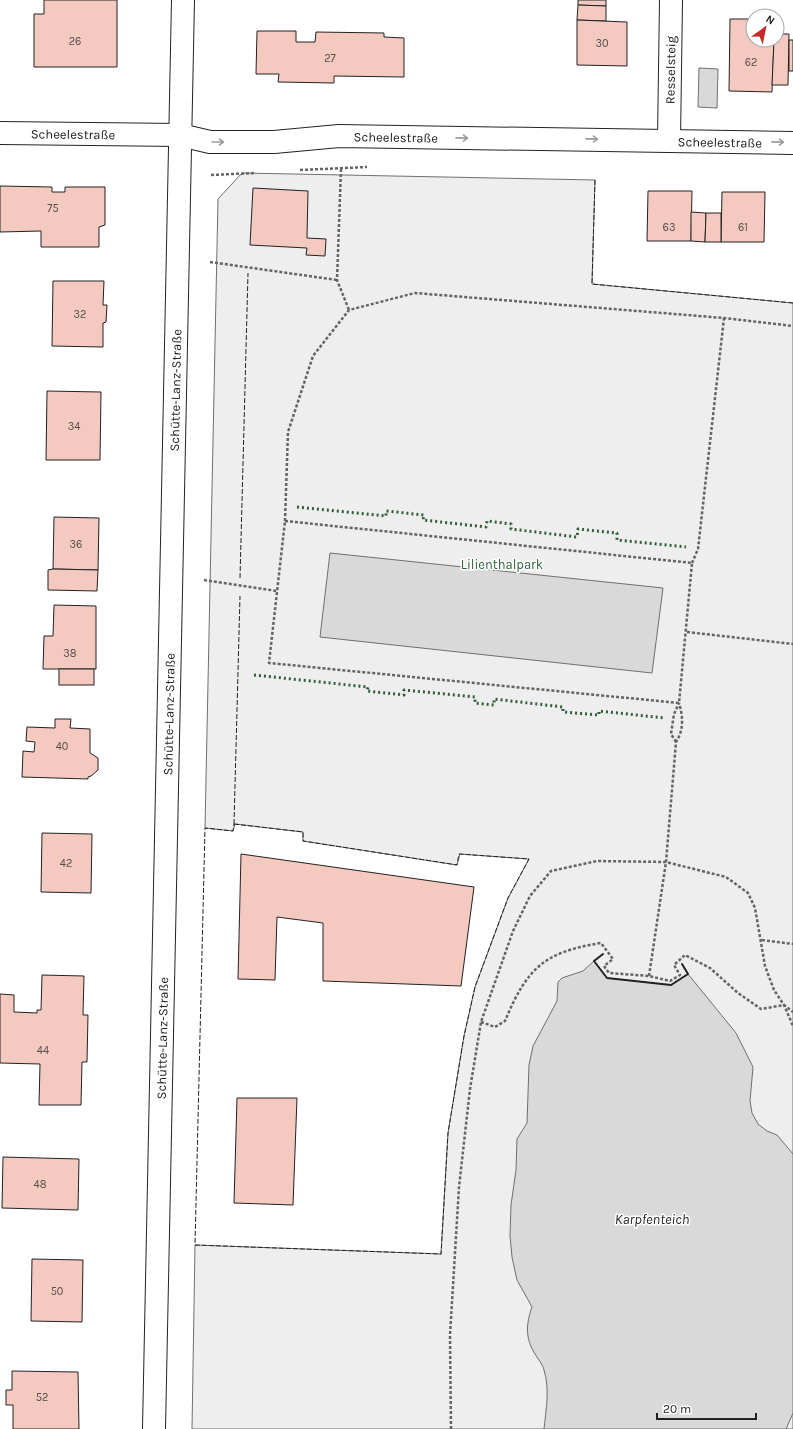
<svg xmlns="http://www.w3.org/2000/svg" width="793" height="1429" font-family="Karla,sans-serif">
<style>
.green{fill:#eee;stroke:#6f6f6f}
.water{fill:#d9d9d9;stroke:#6f6f6f}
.building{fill:#f3c9c0;stroke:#222}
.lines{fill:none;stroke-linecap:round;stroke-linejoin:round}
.minor-casing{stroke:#222;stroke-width:24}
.path{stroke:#646464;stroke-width:2.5;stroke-dasharray:3 2;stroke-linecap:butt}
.minor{stroke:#fff;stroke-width:22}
.hedge{stroke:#2f5e38;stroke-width:3;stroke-dasharray:2 3;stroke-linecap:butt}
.fence{stroke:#222;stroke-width:1;stroke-dasharray:5 2;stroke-linecap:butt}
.wall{stroke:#222;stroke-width:2}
.oneway{stroke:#9c9c9c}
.labels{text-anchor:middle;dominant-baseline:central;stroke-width:3;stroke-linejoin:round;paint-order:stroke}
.number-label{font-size:11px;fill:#564c4a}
.street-label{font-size:13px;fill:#222;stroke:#fff}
.park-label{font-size:13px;fill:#2f5e38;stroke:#fff}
.water-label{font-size:14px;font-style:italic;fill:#222;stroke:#fff}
</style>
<rect width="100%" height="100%" fill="#fff"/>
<!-- green -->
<polygon class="green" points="242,173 595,180 592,284 793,303 793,1429 192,1429 195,1245 441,1254 448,1133 464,1036 475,987 508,898 529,859 460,854 457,865 303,841 303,832 235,824 233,831 205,828 218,199"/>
<!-- water -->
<g class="water">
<polygon points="699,68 718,69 717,108 698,107"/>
<polygon points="330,553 663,588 652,673 320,637"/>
<path d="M594 961 607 978 671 985 688 974 736 1033 753 1067 750 1101 752 1113 758 1124 767 1131 777 1135 793 1154V1413L786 1429H544C546 1409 550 1390 544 1370 543 1365 538 1359 535 1354 525 1338 526 1324 532 1307L517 1280 512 1257 510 1236 511 1205 516 1170 517 1139 527 1123 529 1065 533 1046 557 1001 558 982 562 978 583 971Z"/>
</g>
<!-- building -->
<g class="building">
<polygon points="44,0 117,0 117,67 34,67 34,14 44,14"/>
<polygon points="578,0 606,0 606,6 578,5"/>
<polygon points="578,5 606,6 606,21 577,20"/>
<polygon points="730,19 753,19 753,40 774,40 772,92 729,91"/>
<polygon points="577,20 627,22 627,66 577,65"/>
<polygon points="257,31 296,31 296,42 315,42 316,32 384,33 384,37 404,38 404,77 334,76 334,83 278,82 279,74 256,74"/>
<polygon points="777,34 789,34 788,85 772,85 774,40 777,40"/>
<rect x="789" y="40" width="4" height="31"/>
<polygon points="0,186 52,187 52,192 65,192 65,187 105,187 105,225 99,227 99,247 41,247 41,231 0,232"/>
<polygon points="253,188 308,191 307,238 326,239 325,256 306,255 307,248 250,245"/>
<polygon points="648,191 692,191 691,241 647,241"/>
<polygon points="722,192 765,192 764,242 721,242"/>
<polygon points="691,212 706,213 705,242 691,241"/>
<polygon points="706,213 721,213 721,242 705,242"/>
<polygon points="53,281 104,281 103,305 107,305 106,322 103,323 103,347 52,346"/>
<polygon points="47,391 101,392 100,460 46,460"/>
<polygon points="54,517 99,518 98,570 53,569"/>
<polygon points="53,569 98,570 97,591 48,590 48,570"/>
<polygon points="54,605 96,606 96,669 43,669 44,636 53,636"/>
<rect x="59" y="669" width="35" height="16"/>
<polygon points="55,719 71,719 70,728 90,729 90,753 98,758 98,770 91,776 88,777 88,779 22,777 23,751 34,752 35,742 26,741 27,727 55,728"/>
<polygon points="42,833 92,834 91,893 41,892"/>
<polygon points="241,854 474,887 461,986 323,981 323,923 277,917 275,980 238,979"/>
<polygon points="42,975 84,976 83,1015 88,1015 87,1062 82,1062 81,1105 39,1105 40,1064 0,1063 0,994 14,995 14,1012 37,1013 37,1010 41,1010"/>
<polygon points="237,1098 297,1098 293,1205 234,1203"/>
<polygon points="3,1157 79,1159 78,1210 2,1208"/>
<polygon points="32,1259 83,1260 82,1322 31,1321"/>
<polygon points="12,1371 78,1372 79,1429 13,1429 13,1405 6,1405 6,1390 12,1390"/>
</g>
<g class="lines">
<!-- minor casing -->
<g class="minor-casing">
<g id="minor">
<path id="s1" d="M0 133 180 135 210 142H274L339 136 793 143"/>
<path id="s2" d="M669 140 671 0"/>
<path id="s3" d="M154 1429 183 0"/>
</g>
</g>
<!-- path -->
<g class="path">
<polyline points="341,169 337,280 349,310"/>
<polyline points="300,170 367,167"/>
<polyline points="211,175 255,173"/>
<polyline points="210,262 337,280"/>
<polygon points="285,521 692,563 679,703 269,663"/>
<polyline points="285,521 288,432 313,356 349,310 415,293 724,318 793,326"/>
<polyline points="692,563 698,549 724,318"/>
<polyline points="204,580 277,591"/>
<polyline points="687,632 793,644"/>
<polyline points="676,742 671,734 674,714 679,703"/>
<polyline points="762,940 793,944"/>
<path d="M649 976 666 862 676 742C684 730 683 716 679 703"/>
<path d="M481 1022 495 1027 505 1021C527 968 544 952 601 943L613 959 604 966 609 973 649 976 670 981 680 975 674 965 685 955 710 968 738 993 761 1009 784 1005 793 1012"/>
<polyline points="451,1429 450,1335 459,1187 470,1089 481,1022 513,931 530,896 551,871 597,861 666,862 726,877 748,893 755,908 765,966 774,990 784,1005 793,1026"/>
</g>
<!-- minor -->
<use href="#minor" class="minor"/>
<!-- hedge -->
<g class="hedge">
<polyline points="297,507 386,516 386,511 424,515 423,520 486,527 487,521 511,524 511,529 577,537 578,529 617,533 617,540 686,547"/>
<polyline points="254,675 368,687 367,691 404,695 404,690 475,697 475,703 494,705 494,699 563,707 563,712 599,715 599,711 665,718"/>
</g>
<!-- fence -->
<g class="fence">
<polyline points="595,180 592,284 793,303"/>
<polyline points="240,578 248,273"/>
<polygon points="234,824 303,832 303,841 457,865 459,854 529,859 508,898 475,987 464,1036 448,1133 441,1254 195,1245 205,828 233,831"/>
<polyline points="234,824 240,596"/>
</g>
<!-- wall -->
<polyline class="wall" points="603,954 594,961 607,978 671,985 688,974 682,964"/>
</g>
<!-- one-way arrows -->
<defs><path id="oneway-shaft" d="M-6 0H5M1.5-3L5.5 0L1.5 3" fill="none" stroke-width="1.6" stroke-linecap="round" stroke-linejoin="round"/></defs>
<g class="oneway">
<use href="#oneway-shaft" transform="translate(462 138) rotate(1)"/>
<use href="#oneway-shaft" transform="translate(592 139) rotate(1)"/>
<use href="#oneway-shaft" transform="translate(218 142)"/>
<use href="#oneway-shaft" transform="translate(778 142) rotate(1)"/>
</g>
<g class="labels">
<!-- number labels -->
<g class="number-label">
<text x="75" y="41">26</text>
<text x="602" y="43">30</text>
<text x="330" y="58">27</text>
<text x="751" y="62">62</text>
<text x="53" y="208">75</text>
<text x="669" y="227">63</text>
<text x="743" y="227">61</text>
<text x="80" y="314">32</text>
<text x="74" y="426">34</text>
<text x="76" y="544">36</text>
<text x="70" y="653">38</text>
<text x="62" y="746">40</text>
<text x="66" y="863">42</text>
<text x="43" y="1050">44</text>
<text x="40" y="1184">48</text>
<text x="57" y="1291">50</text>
<text x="42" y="1397">52</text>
</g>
<!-- street labels -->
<g class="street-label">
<text stroke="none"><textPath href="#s2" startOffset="70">Resselsteig</textPath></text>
<text stroke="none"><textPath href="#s1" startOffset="73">Scheelestraße</textPath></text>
<text stroke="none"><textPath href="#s1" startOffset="397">Scheelestraße</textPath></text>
<text stroke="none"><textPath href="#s1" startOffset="721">Scheelestraße</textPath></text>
<text stroke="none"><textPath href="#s3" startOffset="1039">Schütte-Lanz-Straße</textPath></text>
<text stroke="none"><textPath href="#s3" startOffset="715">Schütte-Lanz-Straße</textPath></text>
<text stroke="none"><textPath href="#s3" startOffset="391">Schütte-Lanz-Straße</textPath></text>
</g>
<!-- park labels -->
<g class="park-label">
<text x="502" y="564">Lilienthalpark</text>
</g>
<!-- water labels -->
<g class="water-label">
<text x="652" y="1219">Karpfenteich</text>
</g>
</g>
<!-- north arrow -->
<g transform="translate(765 28) rotate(33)"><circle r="19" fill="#ffffff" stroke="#a7a7a7"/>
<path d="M0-3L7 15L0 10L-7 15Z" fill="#c62828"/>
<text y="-6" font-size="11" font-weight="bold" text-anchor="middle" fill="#222222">N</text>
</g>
<!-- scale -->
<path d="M657 1413v6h99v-6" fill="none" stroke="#222222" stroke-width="2"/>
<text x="663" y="1413" font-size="12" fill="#222222" stroke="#ffffff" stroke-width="3" paint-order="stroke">20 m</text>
</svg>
